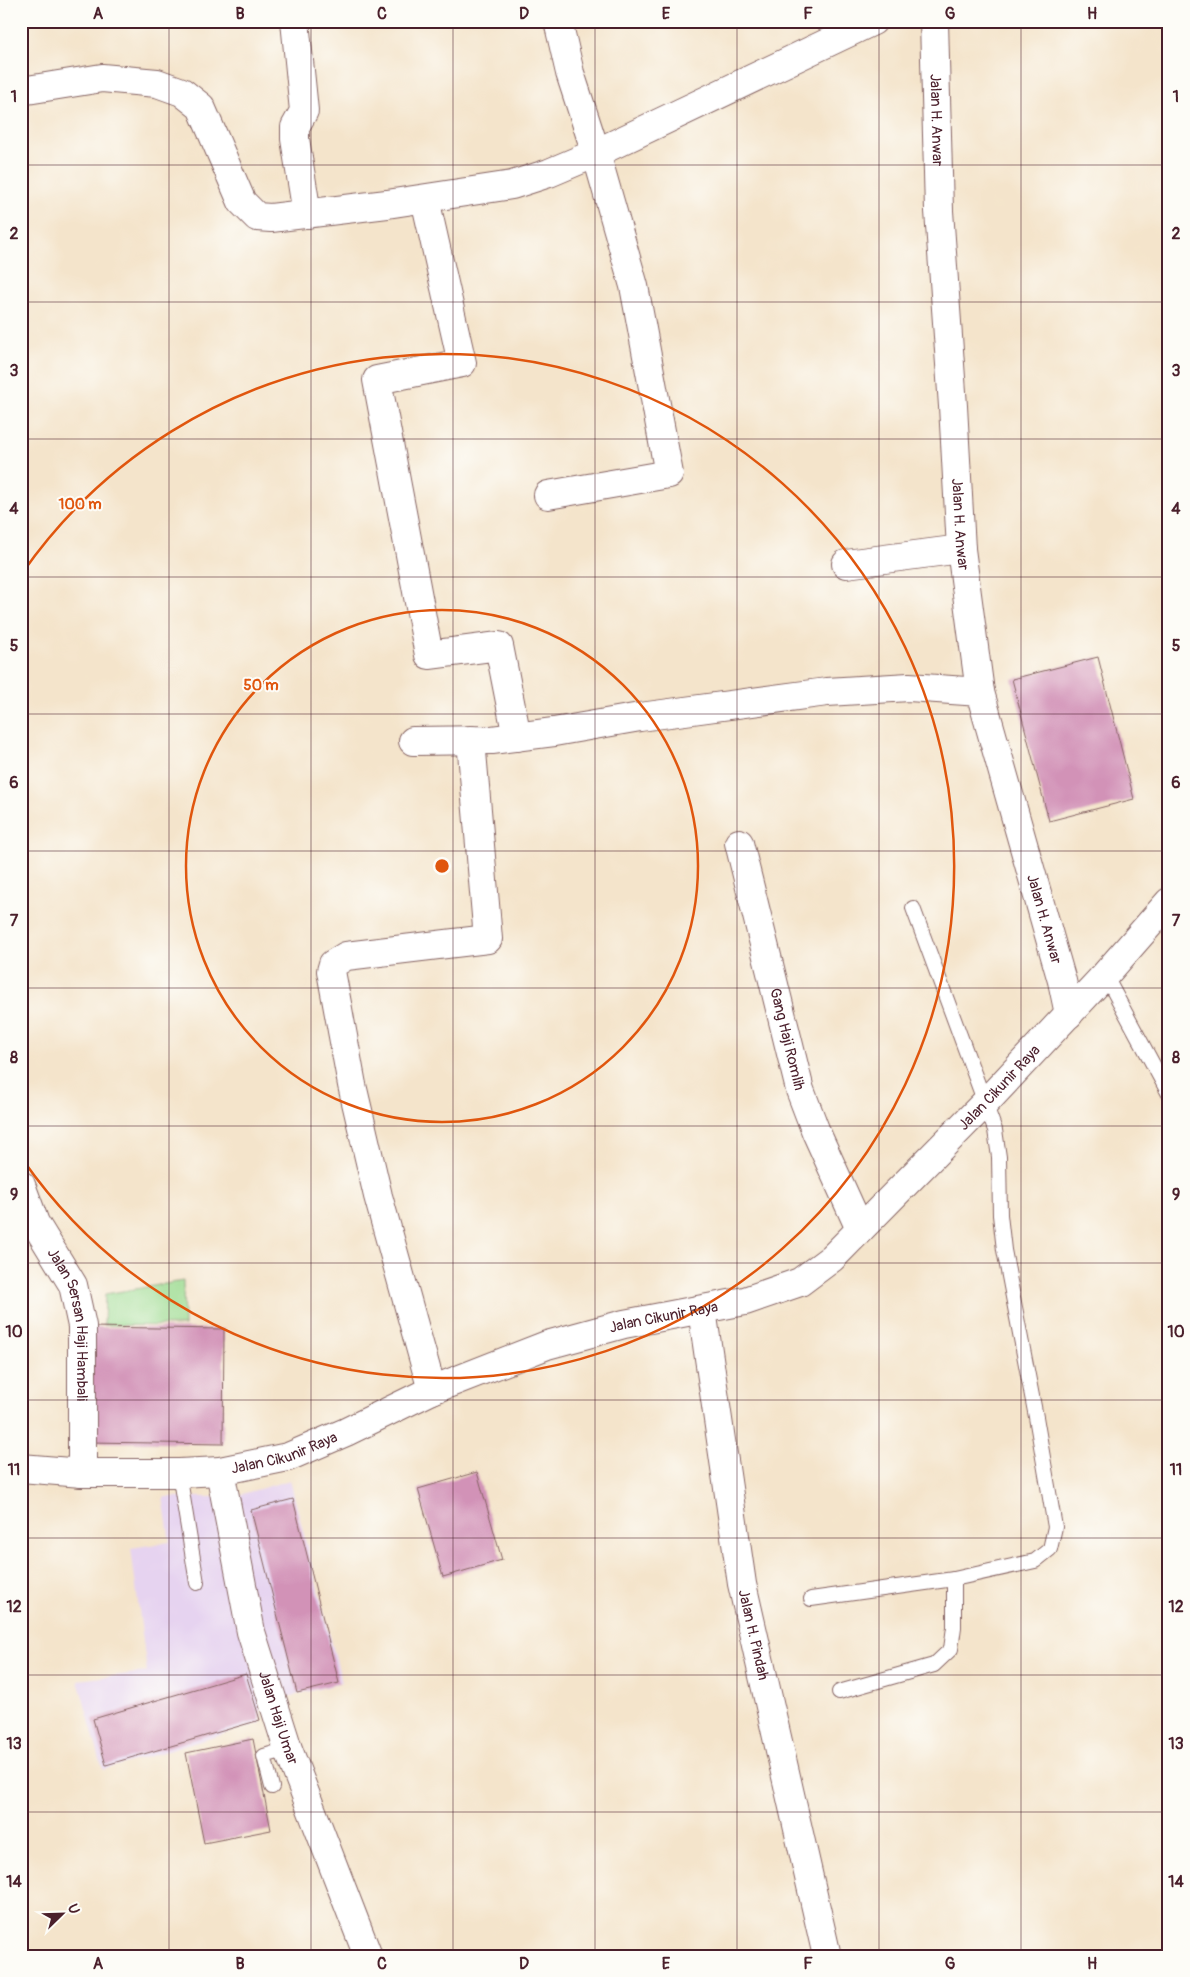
<svg xmlns="http://www.w3.org/2000/svg" width="1190" height="1977" font-family="Pangolin,sans-serif">
<style>
.built{fill:#e6d3f0}
.green{fill:#9cdb91;stroke:#737d5e}
.building{fill:#d292b7}
.lines{fill:none;stroke-linecap:round;stroke-linejoin:round}
.service-casing{stroke:#866463;stroke-width:16}
.minor-casing{stroke:#866463;stroke-width:30}
.tertiary-casing{stroke:#866463;stroke-width:30}
.service{stroke:#fff;stroke-width:14}
.minor{stroke:#fff;stroke-width:28}
.tertiary{stroke:#fff;stroke-width:28}
.grid{fill:none;stroke:#4a1f2b;stroke-width:1;stroke-opacity:0.55}
.ring{fill:none;stroke:#e0560e;stroke-width:2.5}
.labels{text-anchor:middle;dominant-baseline:central;stroke-width:4;stroke-linejoin:round;paint-order:stroke}
.street-label{font-size:15px;fill:#4a1f2b;stroke:#fdfcf7}
.centre{fill:#e0560e;stroke:#fdfcf7;stroke-width:2.5}
.ring-label{font-size:15px;text-anchor:middle;font-weight:bold;fill:#e0560e;stroke:#fdfcf7;stroke-width:4;stroke-linejoin:round;paint-order:stroke}
.neatline{fill:none;stroke:#4a1f2b;stroke-width:2}
.grid-label{font-size:16px;text-anchor:middle;font-weight:bold;fill:#4a1f2b}
</style>
<rect width="100%" height="100%" fill="#fdfcf7"/>
<filter id="ink" filterUnits="userSpaceOnUse"><feTurbulence type="fractalNoise" baseFrequency=".02" numOctaves="2"/><feDisplacementMap in="SourceGraphic" scale="10" xChannelSelector="R" yChannelSelector="G"/><feConvolveMatrix kernelMatrix="1 2 1 2 8 2 1 2 1" color-interpolation-filters="sRGB"/></filter>
<filter id="wash" filterUnits="userSpaceOnUse"><feTurbulence type="fractalNoise" baseFrequency=".0096" numOctaves="4" result="noise"/><feDisplacementMap in="SourceGraphic" scale="20" xChannelSelector="R" yChannelSelector="G"/><feGaussianBlur stdDeviation="1.12" result="paint"/><feColorMatrix in="noise" values="0 0 0 0 0 0 0 0 0 0 0 0 0 0 0 0 0 1.4 0 .05"/><feComposite in="paint" operator="in"/></filter>
<g filter="url(#wash)">
<rect width="100%" height="100%" fill="#f4e4cb"/>
<!-- built -->
<polygon class="built" points="290,1480 342,1683 260,1704 261,1723 103,1770 78,1680 147,1672 131,1548 170,1542 163,1497 232,1497"/>
<!-- green -->
<polygon class="green" points="183,1281 184,1326 104,1325 105,1294"/>
<g id="blocks">
<!-- building -->
<g class="building">
<polygon points="1098,657 1134,799 1049,821 1012,679"/>
<polygon points="89,1327 224,1329 223,1444 88,1442"/>
<polygon points="477,1472 502,1560 443,1577 418,1489"/>
<polygon points="293,1499 339,1683 297,1693 251,1510"/>
<polygon points="246,1674 260,1720 106,1765 93,1719"/>
<polygon points="253,1739 271,1830 204,1843 186,1753"/>
</g>
</g>
</g>
<g filter="url(#ink)">
<use href="#blocks" fill-opacity="0" stroke="#866463" stroke-width="1"/>
<g class="lines">
<!-- service casing -->
<g class="service-casing">
<g id="service">
<polyline points="1105,975 1169,1094"/>
<polyline points="179,1473 197,1583"/>
<polyline points="811,1599 954,1579 1035,1561 1050,1549 1055,1527 1036,1417 1004,1250 1000,1215 999,1157 995,1130 913,908"/>
<polyline points="839,1692 934,1665 951,1649 954,1627 954,1579"/>
<polyline points="272,1787 264,1756 288,1749"/>
</g>
</g>
<!-- minor casing -->
<g class="minor-casing">
<g id="minor">
<polyline points="295,21 304,111 295,127 295,139 307,214"/>
<path id="s1" d="M934 21 939 211 953 406 961 549 980 692 1062 981 1069 1014"/>
<polyline points="21,91 102,78 157,83 182,92 201,107 242,202 257,217 271,218 387,204 512,185 549,173 596,153 873,21"/>
<polyline points="425,199 462,363 377,380 429,655 499,646 517,737"/>
<polyline points="548,495 669,474 634,286 596,153 570,73 558,21"/>
<polyline points="846,564 961,549"/>
<polyline points="413,741 492,740 554,732 640,717 827,692 909,687 980,692"/>
<path id="s2" d="M739 843 800 1090 816 1132 860 1229"/>
<path id="s3" d="M21 1185 35 1223 73 1285 82 1326V1473"/>
<path id="s4" d="M702 1310 742 1584 827 1956"/>
<polyline points="432,1390 378,1196 352,1085 331,971 333,964 346,956 488,939 471,740"/>
<path id="s5" d="M220 1471 251 1632 288 1749 368 1956"/>
</g>
</g>
<!-- tertiary casing -->
<g class="tertiary-casing">
<g id="tertiary">
<path id="s6" d="M21 1468 82 1473H179L220 1471 288 1457 346 1432 432 1390 547 1345 624 1324 745 1301 800 1282 832 1258 986 1102 1105 975 1169 902"/>
</g>
</g>
<!-- service -->
<use href="#service" class="service"/>
<!-- minor -->
<use href="#minor" class="minor"/>
<!-- tertiary -->
<use href="#tertiary" class="tertiary"/>
</g>
</g>
<!-- grid -->
<path class="grid" d="M169 21V1956M311 21V1956M453 21V1956M595 21V1956M737 21V1956M879 21V1956M1021 21V1956M21 165H1169M21 302H1169M21 439H1169M21 577H1169M21 714H1169M21 851H1169M21 988H1169M21 1126H1169M21 1263H1169M21 1400H1169M21 1538H1169M21 1675H1169M21 1812H1169"/>
<!-- distance rings -->
<g class="ring">
<circle cx="442" cy="866" r="256"/>
<path d="M23 572A512 512 0 1 1 23 1160"/>
</g>
<g class="labels">
<!-- street labels -->
<g class="street-label">
<text stroke="none"><textPath href="#s1" startOffset="99">Jalan H. Anwar</textPath></text>
<text stroke="none"><textPath href="#s1" startOffset="504">Jalan H. Anwar</textPath></text>
<text stroke="none"><textPath href="#s1" startOffset="909">Jalan H. Anwar</textPath></text>
<text stroke="none"><textPath href="#s2" startOffset="202">Gang Haji Romlih</textPath></text>
<text stroke="none"><textPath href="#s6" startOffset="1091">Jalan Cikunir Raya</textPath></text>
<text stroke="none"><textPath href="#s6" startOffset="671">Jalan Cikunir Raya</textPath></text>
<text stroke="none"><textPath href="#s3" startOffset="151">Jalan Sersan Haji Hambali</textPath></text>
<text stroke="none"><textPath href="#s6" startOffset="266">Jalan Cikunir Raya</textPath></text>
<text stroke="none"><textPath href="#s4" startOffset="329">Jalan H. Pindah</textPath></text>
<text stroke="none"><textPath href="#s5" startOffset="254">Jalan Haji Umar</textPath></text>
</g>
</g>
<circle cx="442" cy="866" r="8" class="centre"/>
<g class="ring-label">
<text x="80" y="509">100 m</text>
<text x="261" y="690">50 m</text>
</g>
<!-- margin -->
<rect width="1190" height="1977" fill="none" stroke="#fdfcf7" stroke-width="55"/>
<!-- north arrow -->
<g transform="translate(62 1914) rotate(67)" stroke="#fdfcf7" stroke-width="4" paint-order="stroke">
<path d="M0-4L9 19L0 12L-9 19Z" fill="#4a1f2b"/>
<text y="-8" font-size="14" font-weight="bold" text-anchor="middle" fill="#4a1f2b">U</text>
</g>
<rect x="28" y="28" width="1134" height="1922" class="neatline"/>
<g class="grid-label">
<text x="98" y="19">A</text>
<text x="240" y="19">B</text>
<text x="382" y="19">C</text>
<text x="524" y="19">D</text>
<text x="666" y="19">E</text>
<text x="808" y="19">F</text>
<text x="950" y="19">G</text>
<text x="1092" y="19">H</text>
<text x="14" y="102">1</text>
<text x="1176" y="102">1</text>
<text x="14" y="239">2</text>
<text x="1176" y="239">2</text>
<text x="14" y="376">3</text>
<text x="1176" y="376">3</text>
<text x="14" y="514">4</text>
<text x="1176" y="514">4</text>
<text x="14" y="651">5</text>
<text x="1176" y="651">5</text>
<text x="14" y="788">6</text>
<text x="1176" y="788">6</text>
<text x="14" y="926">7</text>
<text x="1176" y="926">7</text>
<text x="14" y="1063">8</text>
<text x="1176" y="1063">8</text>
<text x="14" y="1200">9</text>
<text x="1176" y="1200">9</text>
<text x="14" y="1337">10</text>
<text x="1176" y="1337">10</text>
<text x="14" y="1475">11</text>
<text x="1176" y="1475">11</text>
<text x="14" y="1612">12</text>
<text x="1176" y="1612">12</text>
<text x="14" y="1749">13</text>
<text x="1176" y="1749">13</text>
<text x="14" y="1887">14</text>
<text x="1176" y="1887">14</text>
<text x="98" y="1969">A</text>
<text x="240" y="1969">B</text>
<text x="382" y="1969">C</text>
<text x="524" y="1969">D</text>
<text x="666" y="1969">E</text>
<text x="808" y="1969">F</text>
<text x="950" y="1969">G</text>
<text x="1092" y="1969">H</text>
</g>
</svg>
